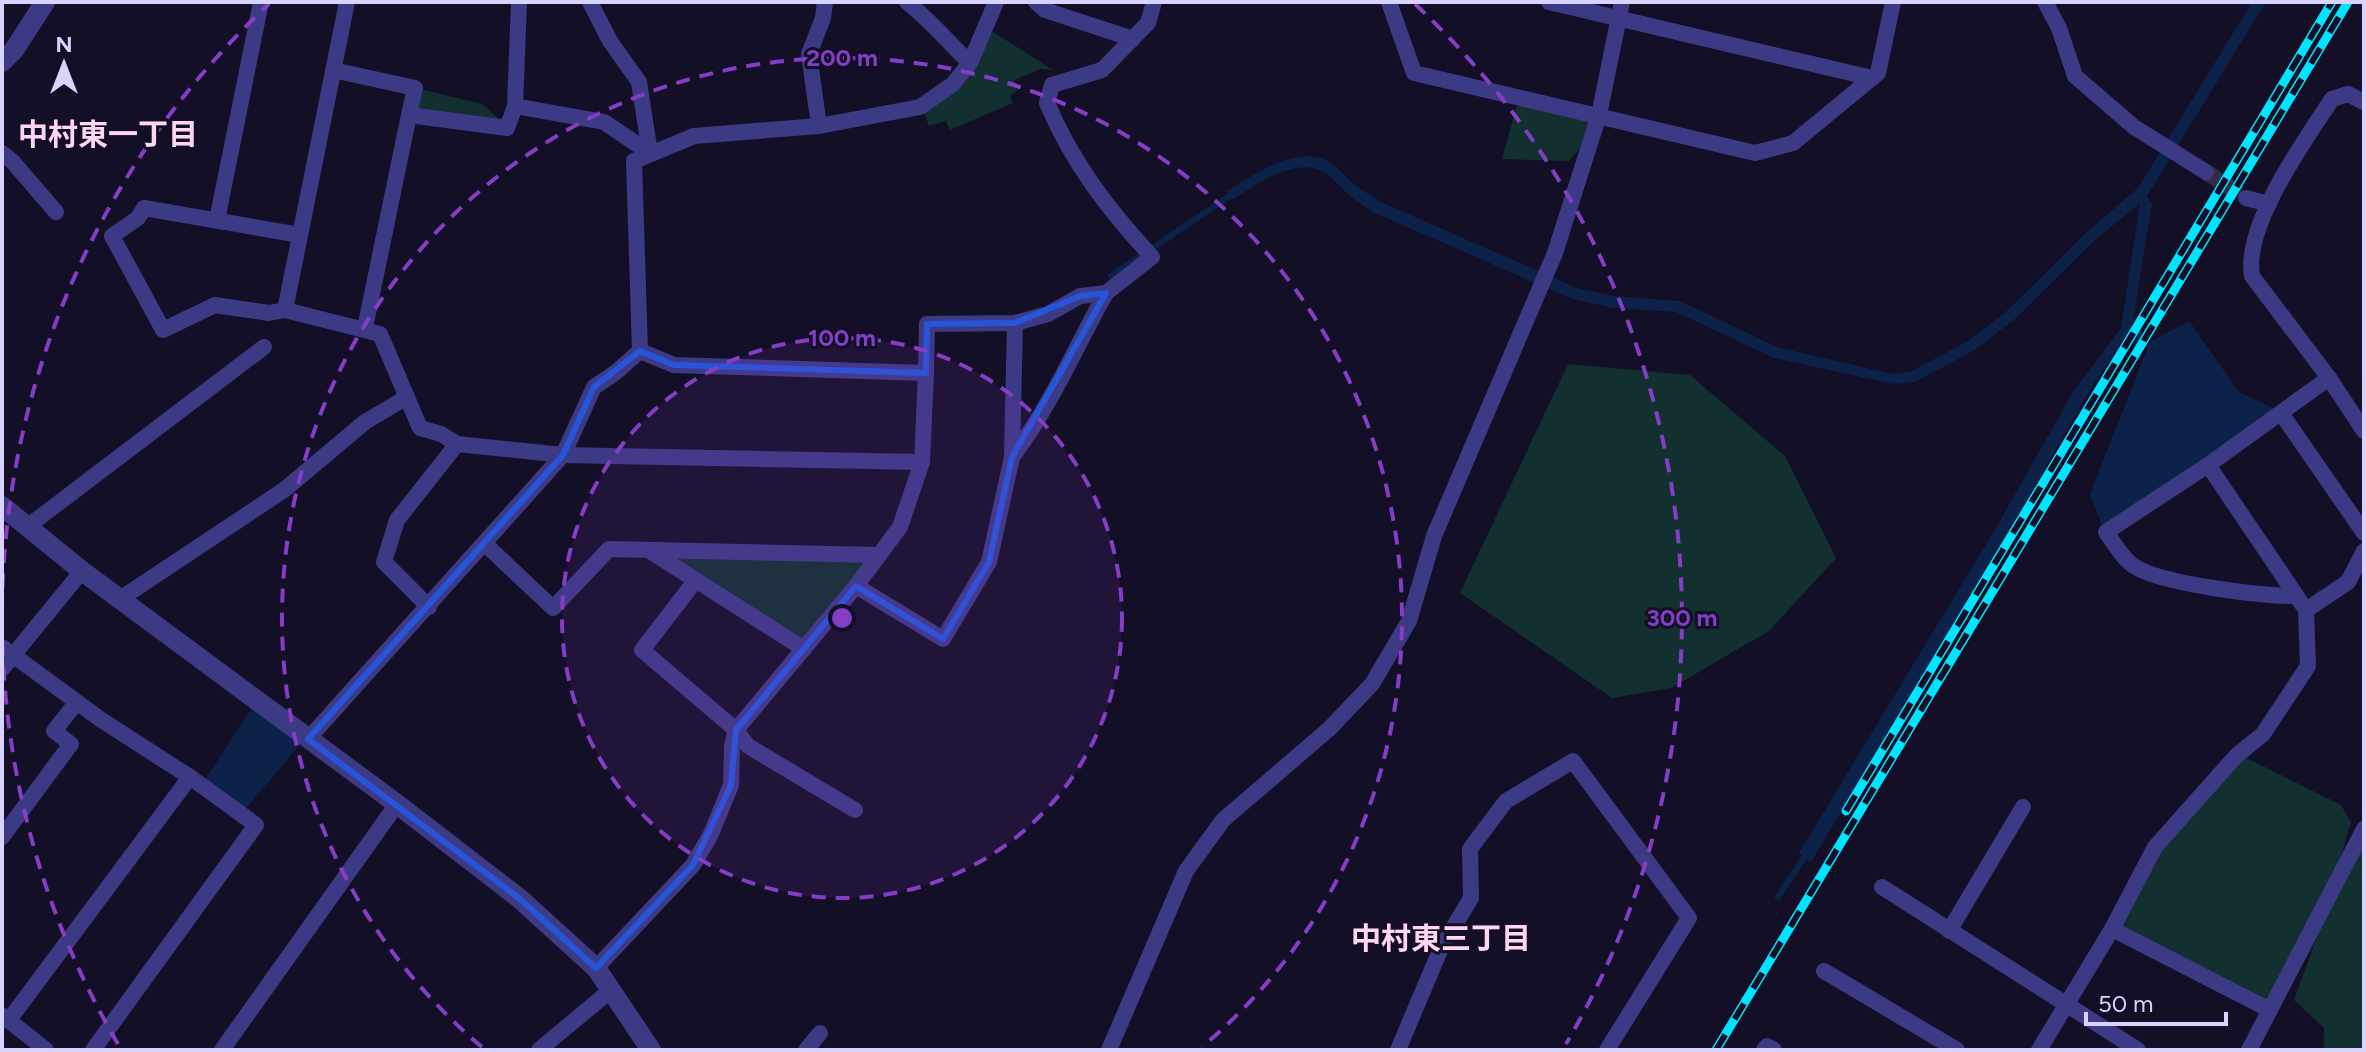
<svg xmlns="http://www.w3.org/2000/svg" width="2366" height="1052" font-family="Figtree,'Noto Sans JP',sans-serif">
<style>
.green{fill:#12302f}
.water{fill:#0c2248}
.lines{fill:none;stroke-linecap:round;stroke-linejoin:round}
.stream{stroke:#0c2248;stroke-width:6}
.minor-tunnel{stroke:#312d47;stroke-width:16;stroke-dasharray:16 8;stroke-linecap:butt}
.minor{stroke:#3d3a85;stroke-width:16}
.tertiary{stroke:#3d3a85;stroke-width:20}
.rail-casing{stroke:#00e5ff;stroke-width:9}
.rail{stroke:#130f26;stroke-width:6;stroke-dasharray:18;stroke-linecap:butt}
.marked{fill:none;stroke:#2655da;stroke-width:6;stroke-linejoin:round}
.ring{fill:none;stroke:#843dc5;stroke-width:4;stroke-dasharray:14 10}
.labels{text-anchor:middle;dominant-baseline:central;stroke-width:6;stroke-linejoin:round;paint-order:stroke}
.neighbourhood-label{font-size:30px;font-weight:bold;fill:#ffd6f0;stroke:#130f26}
.centre{fill:#843dc5;stroke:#130f26;stroke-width:4}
.ring-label{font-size:24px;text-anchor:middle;font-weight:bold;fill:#843dc5;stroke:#130f26;stroke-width:6;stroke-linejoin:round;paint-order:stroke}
</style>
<rect width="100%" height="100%" fill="#130f26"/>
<!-- green -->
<g class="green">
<polygon points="990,30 1053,70 1040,69 1014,80 1019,89 1010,96 1013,103 950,130 946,121 929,126 924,112 959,89 977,68"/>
<polygon points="420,89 482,104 504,124 414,112"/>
<polygon points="1517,105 1592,119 1580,148 1569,161 1502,159"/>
<polygon points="1568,364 1690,375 1785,456 1836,558 1769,631 1671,688 1612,698 1460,593"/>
<polygon points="658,553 871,558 804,643"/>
<polygon points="2243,756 2341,805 2351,822 2334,879 2269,1003 2119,927 2161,850"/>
<polygon points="2364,818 2364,1050 2324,1050 2324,1028 2294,1000 2358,824"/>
</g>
<!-- water -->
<g class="water">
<path d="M2252 2H2266L2147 196 2152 204 2132 327 2151 337 2145 345 2124 338 2085 398 2005 539 1811 862 1799 853 1994 531 2073 392 2121 328 2140 203 2094 241 2015 319 1973 351 1915 382 1893 384 1774 358 1676 312 1613 308 1572 299 1375 213C1367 207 1357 202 1349 195 1341 188 1334 179 1325 173 1297 154 1255 186 1232 200L1227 191C1254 175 1299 142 1331 163 1340 169 1347 178 1355 185 1363 191 1372 196 1381 202L1577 288 1614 296 1680 301 1777 347 1892 374 1912 371 1968 341 2008 310 2088 231 2138 188Z"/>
<polygon points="2189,321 2239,392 2277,410 2103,528 2090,494 2150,342"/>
<polygon points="255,703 304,740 243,812 203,783"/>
</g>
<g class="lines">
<!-- stream -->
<g class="stream">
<polyline points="1111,276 1234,193"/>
<polyline points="1778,897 1808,852"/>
</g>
<!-- minor-tunnel -->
<polyline class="minor-tunnel" points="2206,172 2246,198"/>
<!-- minor -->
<g class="minor">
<polyline points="590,2 610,41 639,82 650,153"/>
<path d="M907 2C930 20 949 43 970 63"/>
<polyline points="1036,2 1045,10 1133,39"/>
<polyline points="1389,2 1414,73 1755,153 1793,143 1878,73 1893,2"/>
<polyline points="1549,2 1872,78"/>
<polyline points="2045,2 2059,28 2075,76 2134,127 2206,172"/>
<polyline points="333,70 415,88 409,115 507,128 515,106 604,122 650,153"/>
<path d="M2364 102 2348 94 2332 99C2305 140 2243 226 2252 276L2329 378 2364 431"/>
<polyline points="515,106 519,2"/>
<polyline points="819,126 809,54 823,18 825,2"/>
<polyline points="2,153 12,161 56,212"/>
<polyline points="2246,198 2269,204"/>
<polyline points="217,220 261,2"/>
<polyline points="300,235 144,208 138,218 112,236 163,330 215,305 269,313 285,310 380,334 420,428 441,434 457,444 563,455 922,462"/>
<polyline points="285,310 347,2"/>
<polyline points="365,328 409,115"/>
<path d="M926 373 927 324 1015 323 1048 314 1080 296 1106 293 1152 257C1108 209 1073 164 1047 103L1052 85 1102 70 1148 23 1154 2"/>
<polyline points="2281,413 2364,533"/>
<path d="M1012 457C1051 406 1075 348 1106 293"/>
<path d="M2208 465 2106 532C2114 543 2123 559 2134 566 2160 584 2262 596 2295 596"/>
<polyline points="27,527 264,347"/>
<polyline points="485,544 553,608 609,549 878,555"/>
<polyline points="650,551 804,649"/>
<polyline points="696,580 642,650 736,730 748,746 855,810"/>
<polyline points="856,586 943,639 989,562 1012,457 1015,323"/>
<polyline points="120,599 284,490 365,422 407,397"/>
<polyline points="429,607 384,562 397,520 457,444"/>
<polyline points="2306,610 2348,582 2364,551"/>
<polyline points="2,647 100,719 190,777 9,1020"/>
<polyline points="2,669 82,571"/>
<polyline points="308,739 563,455 594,387 615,373 640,351 634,161 694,136 819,126 920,107 953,84 970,63 996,2"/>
<polyline points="2,837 71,744 54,731 77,702"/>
<polyline points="1882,887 2138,1050"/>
<polyline points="2112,929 2270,1010"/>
<polyline points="1949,931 2023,807"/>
<polyline points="596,968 693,865 711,834 731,785 732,746 736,730 856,586 900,527 922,462 926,373 674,365 640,351"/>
<polyline points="1824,971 1957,1050"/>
<polyline points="2,1015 46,1050"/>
<polyline points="93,1050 256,825 190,777"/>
<polyline points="222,1050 397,804"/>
<polyline points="539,1050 611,990"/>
<polyline points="806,1050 820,1033"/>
<polyline points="1109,1050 1186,871 1223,820 1329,729 1372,684 1409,621 1434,536 1555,253 1599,115 1622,2"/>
<polyline points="1398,1050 1441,948 1471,898 1470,849 1506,801 1573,761 1689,918 1607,1050"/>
<polyline points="1764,1050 1767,1046 1774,1050"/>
<polyline points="2039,1050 2112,929 2155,847 2236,756 2263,734 2308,666 2306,610 2208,465 2329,378"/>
<polyline points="2249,1050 2364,829"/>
</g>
<!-- tertiary -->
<g class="tertiary">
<polyline points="2,62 14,50 45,2"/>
<polyline points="2,506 82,571 397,804 519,898 596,968 651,1050"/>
</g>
<!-- rail casing -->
<g class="rail-casing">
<g id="rail">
<polyline points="1846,811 2332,2"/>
<polyline points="1716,1050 2348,2"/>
</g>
</g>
<!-- rail -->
<use href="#rail" class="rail"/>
</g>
<!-- marked area -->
<path class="marked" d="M1106 293 1012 457 989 562 943 639 856 586 736 730 731 785 693 865 596 968 519 898 308 739 563 455 594 387 640 351 674 365 926 373 927 324 1015 323 1080 296Z"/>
<!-- distance rings -->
<circle cx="842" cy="618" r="280" fill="#843dc5" fill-opacity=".12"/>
<g class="ring">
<circle cx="842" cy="618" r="280"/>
<path d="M482 1047A560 560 0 1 1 1202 1047"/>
<path d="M118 1044A840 840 0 0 1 2 625M2 611A840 840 0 0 1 269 4M1415 4A840 840 0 0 1 1566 1044"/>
</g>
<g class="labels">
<!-- neighbourhood labels -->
<g class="neighbourhood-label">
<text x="108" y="134">中村東一丁目</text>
<text x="1441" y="938">中村東三丁目</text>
</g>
</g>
<circle cx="842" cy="618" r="12" class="centre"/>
<g class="ring-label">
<text x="842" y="66">200 m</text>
<text x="842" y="346">100 m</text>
<text x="1682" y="626">300 m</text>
</g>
<!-- border -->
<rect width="2366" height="1052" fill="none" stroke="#d9d4ff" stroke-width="8"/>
<!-- north arrow -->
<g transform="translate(64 64)" stroke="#130f26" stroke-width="6" paint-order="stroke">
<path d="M0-6L14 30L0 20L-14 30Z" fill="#d9d4ff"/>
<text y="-12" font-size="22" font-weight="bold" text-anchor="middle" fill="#d9d4ff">N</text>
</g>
<!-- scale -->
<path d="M2086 1012v12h140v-12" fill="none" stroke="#d9d4ff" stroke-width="4"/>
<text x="2098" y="1012" font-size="24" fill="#d9d4ff" stroke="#130f26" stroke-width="6" paint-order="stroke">50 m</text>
</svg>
